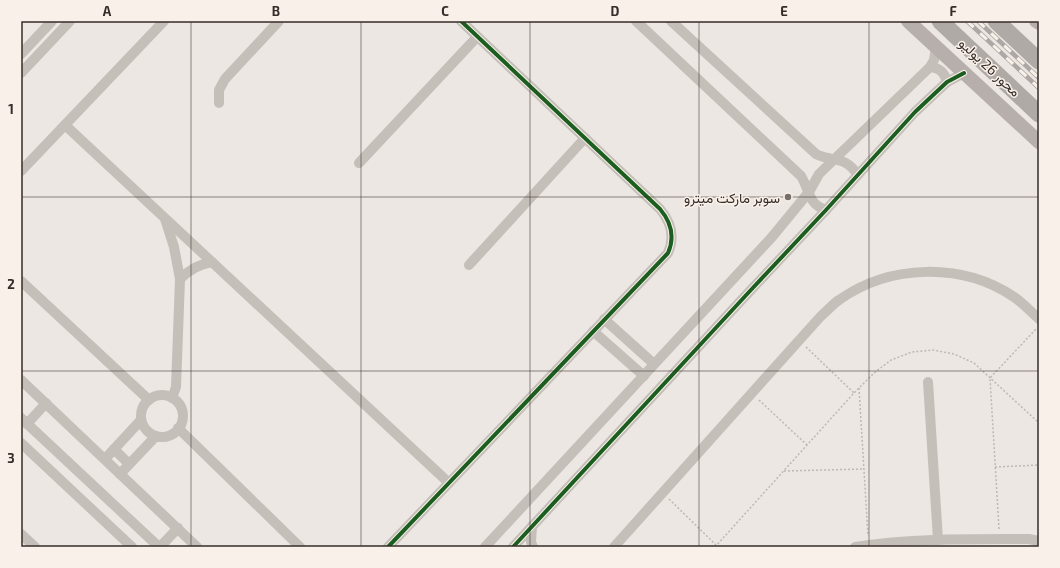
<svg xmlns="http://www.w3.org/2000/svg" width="1060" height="568" font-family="'Exo 2',Vazirmatn,sans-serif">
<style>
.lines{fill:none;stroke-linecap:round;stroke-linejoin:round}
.path{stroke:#beb8b3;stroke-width:1.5;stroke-dasharray:2 2;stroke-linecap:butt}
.minor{stroke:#c5bfba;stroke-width:10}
.secondary{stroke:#b6afab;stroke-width:14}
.trunk{stroke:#b0aaa6;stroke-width:17}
.rail-casing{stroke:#ada8a5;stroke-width:4.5}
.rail{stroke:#f9f1e9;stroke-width:3;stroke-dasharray:9;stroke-linecap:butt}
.cycleway-casing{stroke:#f9f1e9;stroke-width:6}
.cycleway{stroke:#1b5e20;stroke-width:4}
.grid{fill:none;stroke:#362d29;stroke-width:1;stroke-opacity:0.55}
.poi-dot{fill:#766e6a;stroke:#f9f1e9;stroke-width:1.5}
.labels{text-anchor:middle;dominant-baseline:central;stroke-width:3;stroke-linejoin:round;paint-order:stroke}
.street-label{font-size:14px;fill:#362d29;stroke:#f9f1e9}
.poi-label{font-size:14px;fill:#362d29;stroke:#f9f1e9;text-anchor:end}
.neatline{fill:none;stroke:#362d29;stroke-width:1.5}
.grid-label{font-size:13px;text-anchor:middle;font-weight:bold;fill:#362d29}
</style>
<rect width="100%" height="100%" fill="#ece7e2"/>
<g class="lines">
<!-- path -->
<g class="path">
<polyline points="806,347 854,393"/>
<polyline points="859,388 868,536"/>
<polyline points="759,400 807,445"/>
<polyline points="995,467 1039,465"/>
<polyline points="784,471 864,469"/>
<polyline points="669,499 716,545"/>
<polyline points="999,529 990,378 1037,328"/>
<polyline points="715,547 854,393 874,373 891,360 912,352 933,350 954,354 974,363 1039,423"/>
</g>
<!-- minor -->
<g class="minor">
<path d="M636 21 801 176C810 191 808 204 826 210"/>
<path d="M671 21 816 154C835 163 844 155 858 175"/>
<polyline points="21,54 52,21"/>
<path d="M930 67C940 68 945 73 947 82"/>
<polyline points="21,73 70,21"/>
<polyline points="219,103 219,90 225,79 279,21"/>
<polyline points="65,125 449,483"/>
<polyline points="359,163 477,37"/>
<polyline points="21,171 164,21"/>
<polyline points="165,219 174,247 180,279 176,387 172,398"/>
<polyline points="469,265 585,138"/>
<path d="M180 279C189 270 199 264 212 262"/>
<polyline points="21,281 149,400"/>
<polyline points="604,319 654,364"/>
<polyline points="593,331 644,376"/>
<polyline points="21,380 197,547"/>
<polyline points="928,382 938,540"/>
<circle cx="162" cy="416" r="21"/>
<polyline points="21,418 159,547"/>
<polyline points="27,424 46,403"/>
<polyline points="178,428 300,547"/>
<polyline points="21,443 132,547"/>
<polyline points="114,449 129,464"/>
<polyline points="105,459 141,420"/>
<polyline points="120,474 156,436"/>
<polyline points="532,526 531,542 533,547"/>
<polyline points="21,534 35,547"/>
<polyline points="160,547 178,528"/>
<path d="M388 547 668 253C675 237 671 222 660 209L461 21"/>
<polyline points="485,547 772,237 809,192 819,174 930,67 934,60 936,47"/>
<polyline points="513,547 749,292 826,210 915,112 947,82 964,73"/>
<path d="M614 547 821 316C827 311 833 304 839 300 890 264 962 262 1014 297 1023 303 1031 312 1039 319"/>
<path d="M855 547C912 538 971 539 1029 539L1039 541"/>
</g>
<!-- secondary -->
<g class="secondary">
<polyline points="908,21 1039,142"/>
<polyline points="1036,21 1039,23"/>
</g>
<!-- trunk -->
<g class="trunk">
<polyline points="940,21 1039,114"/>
<polyline points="996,21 1039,61"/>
</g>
<!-- rail casing -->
<g class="rail-casing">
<g id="rail">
<polyline points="967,21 1039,88"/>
<polyline points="978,21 1039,78"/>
</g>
</g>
<!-- rail -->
<use href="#rail" class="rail"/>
<!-- cycleway casing -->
<g class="cycleway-casing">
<g id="cycleway">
<path d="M388 547 668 253C675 237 671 222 660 209L461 21"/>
<polyline points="513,547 749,292 826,210 915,112 947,82 964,73"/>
</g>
</g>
<!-- cycleway -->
<use href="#cycleway" class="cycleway"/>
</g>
<!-- grid -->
<path class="grid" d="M191 21V547M361 21V547M530 21V547M699 21V547M869 21V547M21 197H1039M21 371H1039"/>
<!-- markers -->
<circle class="poi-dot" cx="788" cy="197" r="4"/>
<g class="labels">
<!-- street labels -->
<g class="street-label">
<text transform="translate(990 67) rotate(43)">محور 26 يوليو</text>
</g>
<!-- poi labels -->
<g class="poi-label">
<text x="780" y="197">سوبر ماركت ميترو</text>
</g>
</g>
<!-- border -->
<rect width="1060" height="568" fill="none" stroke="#f9f1e9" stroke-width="44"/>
<rect x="22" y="22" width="1016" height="524" class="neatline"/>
<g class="grid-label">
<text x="107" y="16">A</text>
<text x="276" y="16">B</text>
<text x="445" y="16">C</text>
<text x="615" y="16">D</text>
<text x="784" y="16">E</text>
<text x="953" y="16">F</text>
<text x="11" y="114">1</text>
<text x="11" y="289">2</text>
<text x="11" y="463">3</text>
</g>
</svg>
